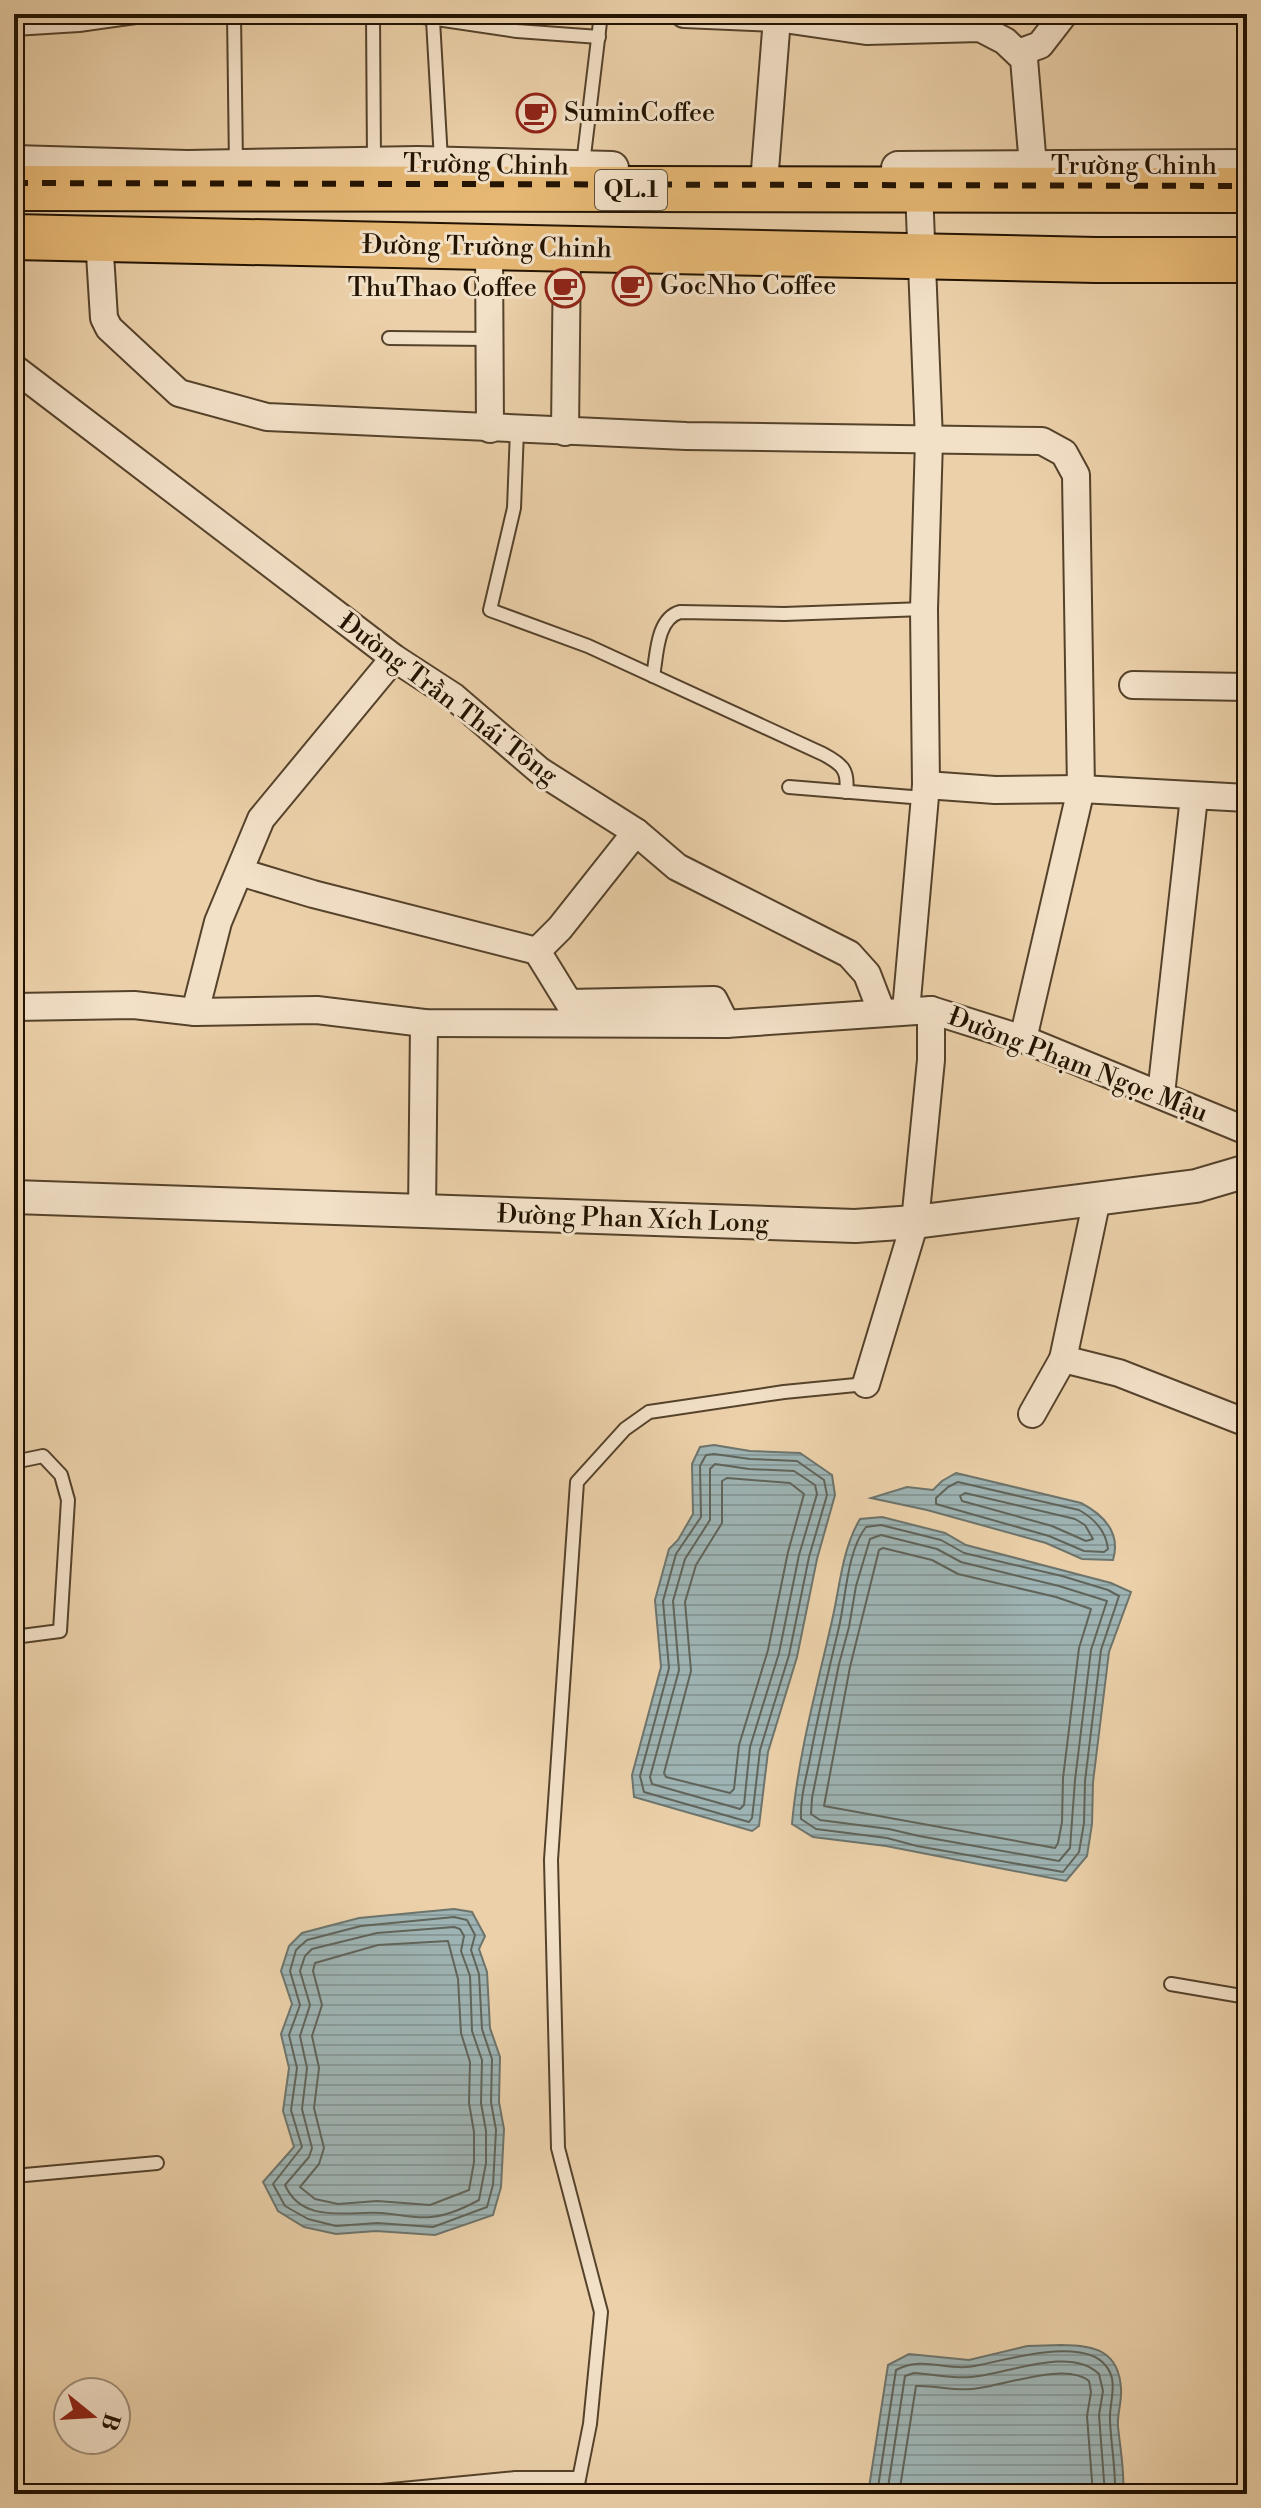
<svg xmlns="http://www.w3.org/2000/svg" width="1261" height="2508" font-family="'Libre Bodoni',serif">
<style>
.water{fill:url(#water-rules);stroke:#6d746c;stroke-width:2}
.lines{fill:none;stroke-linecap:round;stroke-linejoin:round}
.shore{stroke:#60645a;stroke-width:2}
.service-casing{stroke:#55422b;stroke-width:16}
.minor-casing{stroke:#55422b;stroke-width:30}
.tertiary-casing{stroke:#55422b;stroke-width:36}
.trunk-casing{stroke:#231301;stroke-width:48}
.service{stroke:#f2e0c7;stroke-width:12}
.minor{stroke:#f2e0c7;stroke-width:26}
.tertiary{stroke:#f2e0c7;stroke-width:32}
.trunk{stroke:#e6b874;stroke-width:44}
.rail{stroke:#231301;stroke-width:6;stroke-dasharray:14 14;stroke-linecap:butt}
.labels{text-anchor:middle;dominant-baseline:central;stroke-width:6;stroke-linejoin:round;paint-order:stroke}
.shield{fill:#f2e0c7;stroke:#61503c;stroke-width:2}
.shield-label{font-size:24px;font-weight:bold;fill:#231301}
.poi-label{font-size:26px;fill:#231301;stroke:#f2e0c7;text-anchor:start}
.street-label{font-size:26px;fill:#231301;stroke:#f2e0c7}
</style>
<defs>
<pattern id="water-rules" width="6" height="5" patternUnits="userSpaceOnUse" patternTransform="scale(2)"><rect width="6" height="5" fill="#9eb4b4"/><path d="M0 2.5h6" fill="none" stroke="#889a99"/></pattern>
</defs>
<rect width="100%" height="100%" fill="#ebd0a9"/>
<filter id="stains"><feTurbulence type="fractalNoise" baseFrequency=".0025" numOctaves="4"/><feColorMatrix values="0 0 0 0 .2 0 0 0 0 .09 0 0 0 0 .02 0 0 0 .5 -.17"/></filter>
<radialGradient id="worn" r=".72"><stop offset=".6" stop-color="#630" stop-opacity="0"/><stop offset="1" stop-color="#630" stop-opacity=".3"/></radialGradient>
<!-- water -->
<g class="water">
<polygon points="714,1445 750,1451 800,1453 832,1475 835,1495 817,1559 797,1657 768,1752 759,1826 752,1831 634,1797 632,1775 661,1667 655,1600 669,1549 678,1540 693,1514 692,1464 700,1447"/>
<path d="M956 1473 1081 1503C1104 1515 1121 1533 1113 1560L1082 1559 1046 1543 927 1510 871 1498 907 1487 933 1490 942 1481Z"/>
<path d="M882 1517 945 1533 966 1545 1111 1583 1131 1592 1109 1652 1093 1782 1092 1824 1087 1856 1066 1881 886 1846 813 1837 792 1824C798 1756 816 1691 831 1625 840 1589 841 1551 860 1519Z"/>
<polygon points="454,1909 472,1912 485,1936 479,1949 487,1972 490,2028 500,2057 499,2102 504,2129 501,2187 493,2215 435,2235 376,2231 336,2234 304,2227 278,2211 263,2182 294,2147 283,2111 289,2068 281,2034 292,2004 281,1971 289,1946 302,1933 359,1918"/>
<path d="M1061 2345C1095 2345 1119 2351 1121 2389 1122 2402 1117 2414 1118 2426 1120 2448 1125 2472 1123 2494H868L888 2365 909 2354 969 2360 1027 2346Z"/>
</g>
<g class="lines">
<!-- shore -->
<g class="shore">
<polygon points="714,1454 750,1459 797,1461 824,1480 827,1495 809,1557 789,1655 760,1750 752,1818 749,1822 644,1792 640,1776 669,1668 663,1601 676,1554 701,1517 700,1466 706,1455"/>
<polygon points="715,1464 749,1469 794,1471 815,1485 817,1494 799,1555 779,1653 750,1747 744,1805 740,1809 652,1784 650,1777 679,1670 673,1601 685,1559 710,1520 710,1469"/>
<polygon points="727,1478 790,1483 804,1494 788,1552 768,1650 739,1745 734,1789 730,1793 666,1777 664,1773 691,1671 685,1602 696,1565 722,1523 722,1481"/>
<path d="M958 1482 1079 1510C1095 1519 1106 1531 1108 1549L1104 1552 1084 1551 1049 1536 936 1504V1498L948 1487Z"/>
<polygon points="965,1493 1075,1519 1085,1525 1093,1539 1086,1541 1052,1526 962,1501 960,1496"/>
<path d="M881 1525 941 1540 964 1553 1062 1576 1108 1590 1119 1596 1101 1650 1085 1781 1084 1823 1079 1852 1063 1872 917 1846 887 1838 816 1829 801 1819C800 1797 807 1775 811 1753 819 1710 829 1669 839 1627 846 1597 847 1551 866 1527Z"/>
<polygon points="881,1535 937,1549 961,1562 1059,1586 1107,1601 1091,1650 1075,1780 1070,1848 1059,1861 919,1836 889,1829 820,1820 811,1814 812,1798 839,1664 849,1627 856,1586 870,1539"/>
<polygon points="883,1548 932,1560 958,1574 1056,1597 1091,1609 1079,1648 1063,1778 1062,1822 1058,1843 1055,1848 824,1806 850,1667 879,1550"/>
<polygon points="454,1917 467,1920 475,1935 471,1950 479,1974 482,2029 492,2059 491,2102 496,2130 493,2185 487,2207 433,2227 377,2223 336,2226 308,2219 285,2206 273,2184 302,2147 291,2110 297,2068 289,2035 300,2005 290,1971 296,1950 307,1940 361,1926"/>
<path d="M454 1927 460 1929 464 1936 461 1951 470 1976 472 2031 482 2060 481 2103 486 2131V2163L479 2200C466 2207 446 2216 431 2217 415 2219 397 2214 381 2213 347 2211 302 2224 285 2185L309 2157 312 2148 302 2109 307 2068 300 2036 310 2005 300 1971 305 1956 312 1949 377 1933Z"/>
<polygon points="448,1941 458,1979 461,2033 470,2062 469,2103 474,2132 474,2162 469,2190 430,2205 377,2201 338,2204 315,2199 300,2187 319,2164 324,2148 314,2108 319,2068 312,2036 322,2005 313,1971 315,1963 378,1945"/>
<path d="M877 2494 896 2370C924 2355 947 2372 975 2366 1005 2360 1084 2336 1106 2366 1119 2381 1109 2403 1110 2420 1111 2445 1116 2470 1115 2494"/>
<path d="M887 2494 905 2376 914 2373C932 2374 952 2379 971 2377 1005 2375 1070 2345 1099 2374L1103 2391 1099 2415 1105 2494"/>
<path d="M899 2494 916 2386C934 2385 954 2391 972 2389 1001 2387 1065 2361 1089 2381L1091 2392 1087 2416 1093 2494"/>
</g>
<!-- service casing -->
<g class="service-casing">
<g id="service">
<polyline points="234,14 236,166"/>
<polyline points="373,14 374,161"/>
<polyline points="403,14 517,31 599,37"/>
<polyline points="433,20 441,160"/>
<polyline points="14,29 79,25 157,14"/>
<polyline points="583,164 601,14"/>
<polyline points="389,338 489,339"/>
<path d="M517 430 514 508 490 610 588 646 823 754C842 764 849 770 846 792"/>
<path d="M653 676C657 656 656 619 680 612L784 614 924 609"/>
<polyline points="789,787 924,798"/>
<polyline points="14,831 16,831"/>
<polyline points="14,1462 43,1456 61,1475 68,1500 60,1631 14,1637"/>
<polyline points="1171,1984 1247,1997"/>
<polyline points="14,2176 157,2163"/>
<polyline points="516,2478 579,2478"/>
<polyline points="350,2494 516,2478 517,2494"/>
<polyline points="576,2494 590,2424 601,2312 558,2148 551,1860 577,1482 625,1429 649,1412 784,1392 866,1384"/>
</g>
</g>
<!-- minor casing -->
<g class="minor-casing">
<g id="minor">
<polyline points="684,14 777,18 866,31 980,28 1005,41 1024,59 1033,166"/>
<polyline points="1018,53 1040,45 1064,14"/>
<polyline points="765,170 777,18"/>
<polyline points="99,238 104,318 109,328 179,393 267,417 686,436 1042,441 1064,453 1076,475 1081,789 1023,1039"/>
<polyline points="489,247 490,429"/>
<polyline points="14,368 394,658 454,697 540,771 636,832 677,867 849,954 867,974 882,1013"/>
<polyline points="565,432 567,249"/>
<polyline points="1133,685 1247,687"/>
<polyline points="926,785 995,790 1081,789 1247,798"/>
<polyline points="240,872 313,894 537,951 569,1003 714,1000 726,1024"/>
<polyline points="537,951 560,928 636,832"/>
<polyline points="14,1007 134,1005 195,1012 317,1010 424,1023 726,1024 931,1010 1023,1039 1247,1131"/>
<polyline points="906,1011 926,785 924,609 929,440 919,190"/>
<polyline points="195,1012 218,922 261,819 394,658"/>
<polyline points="1161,1094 1194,797"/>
<polyline points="422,1213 424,1023"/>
<polyline points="1063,1359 1097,1199"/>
<polyline points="866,1384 915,1222 931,1060 931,1010"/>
<polyline points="1032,1414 1063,1359 1119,1373 1247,1423"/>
</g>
</g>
<!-- tertiary casing -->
<g class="tertiary-casing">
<g id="tertiary">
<polyline points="14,162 187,167 418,163 612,168"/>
<polyline points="898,168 1247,166"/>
<polyline points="14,1197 855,1226 915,1222 1196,1186 1247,1171"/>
</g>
</g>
<!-- trunk casing -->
<g class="trunk-casing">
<g id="trunk">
<polyline points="14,188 1247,190"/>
<polyline points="14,237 1096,260 1247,260"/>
</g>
</g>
<!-- service -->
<use href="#service" class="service"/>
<!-- minor -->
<use href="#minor" class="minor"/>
<!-- tertiary -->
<use href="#tertiary" class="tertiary"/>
<!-- trunk -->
<use href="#trunk" class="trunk"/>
<!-- rail -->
<polyline class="rail" points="14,183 1247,186"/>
</g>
<!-- icons -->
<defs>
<g id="cafe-ring" transform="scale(2)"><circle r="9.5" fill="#f2e0c7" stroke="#8f2418" stroke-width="1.5"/><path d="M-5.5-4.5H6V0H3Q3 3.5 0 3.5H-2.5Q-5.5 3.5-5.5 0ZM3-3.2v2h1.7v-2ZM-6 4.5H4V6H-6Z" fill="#8f2418"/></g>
</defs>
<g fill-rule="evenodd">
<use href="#cafe-ring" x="536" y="113"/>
<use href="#cafe-ring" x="632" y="286"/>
<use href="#cafe-ring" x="565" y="288"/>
</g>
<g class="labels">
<!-- shield labels -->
<rect class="shield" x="595" y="170" width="72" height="40" rx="6"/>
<g class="shield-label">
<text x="631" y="190">QL.1</text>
</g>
<!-- poi labels -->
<g class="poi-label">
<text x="564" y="113">SuminCoffee</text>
<text x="660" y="286">GocNho Coffee</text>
<text x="537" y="288" text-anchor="end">ThuThao Coffee</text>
</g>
<!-- street labels -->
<g class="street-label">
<text transform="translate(486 165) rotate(1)">Trường Chinh</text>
<text x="1134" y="166">Trường Chinh</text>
<text transform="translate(487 247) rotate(1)">Đường Trường Chinh</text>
<text transform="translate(448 699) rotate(37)">Đường Trần Thái Tông</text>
<text transform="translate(1078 1065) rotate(21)">Đường Phạm Ngọc Mậu</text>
<text transform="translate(633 1219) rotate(2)">Đường Phan Xích Long</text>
</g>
</g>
<!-- margin -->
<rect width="1261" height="2508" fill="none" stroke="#ebd0a9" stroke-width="48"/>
<rect x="16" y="16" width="1229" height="2476" fill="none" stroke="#231301" stroke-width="4"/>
<rect x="24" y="24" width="1213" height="2460" fill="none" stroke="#231301" stroke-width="2"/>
<!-- north arrow -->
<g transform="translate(92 2416) rotate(108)"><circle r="38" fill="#f2e0c7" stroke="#9f8e78" stroke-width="2"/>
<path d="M0-6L14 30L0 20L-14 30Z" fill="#8f2418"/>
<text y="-12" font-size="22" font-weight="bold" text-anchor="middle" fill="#231301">B</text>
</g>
<rect width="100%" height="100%" filter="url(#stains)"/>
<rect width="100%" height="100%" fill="url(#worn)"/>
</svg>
